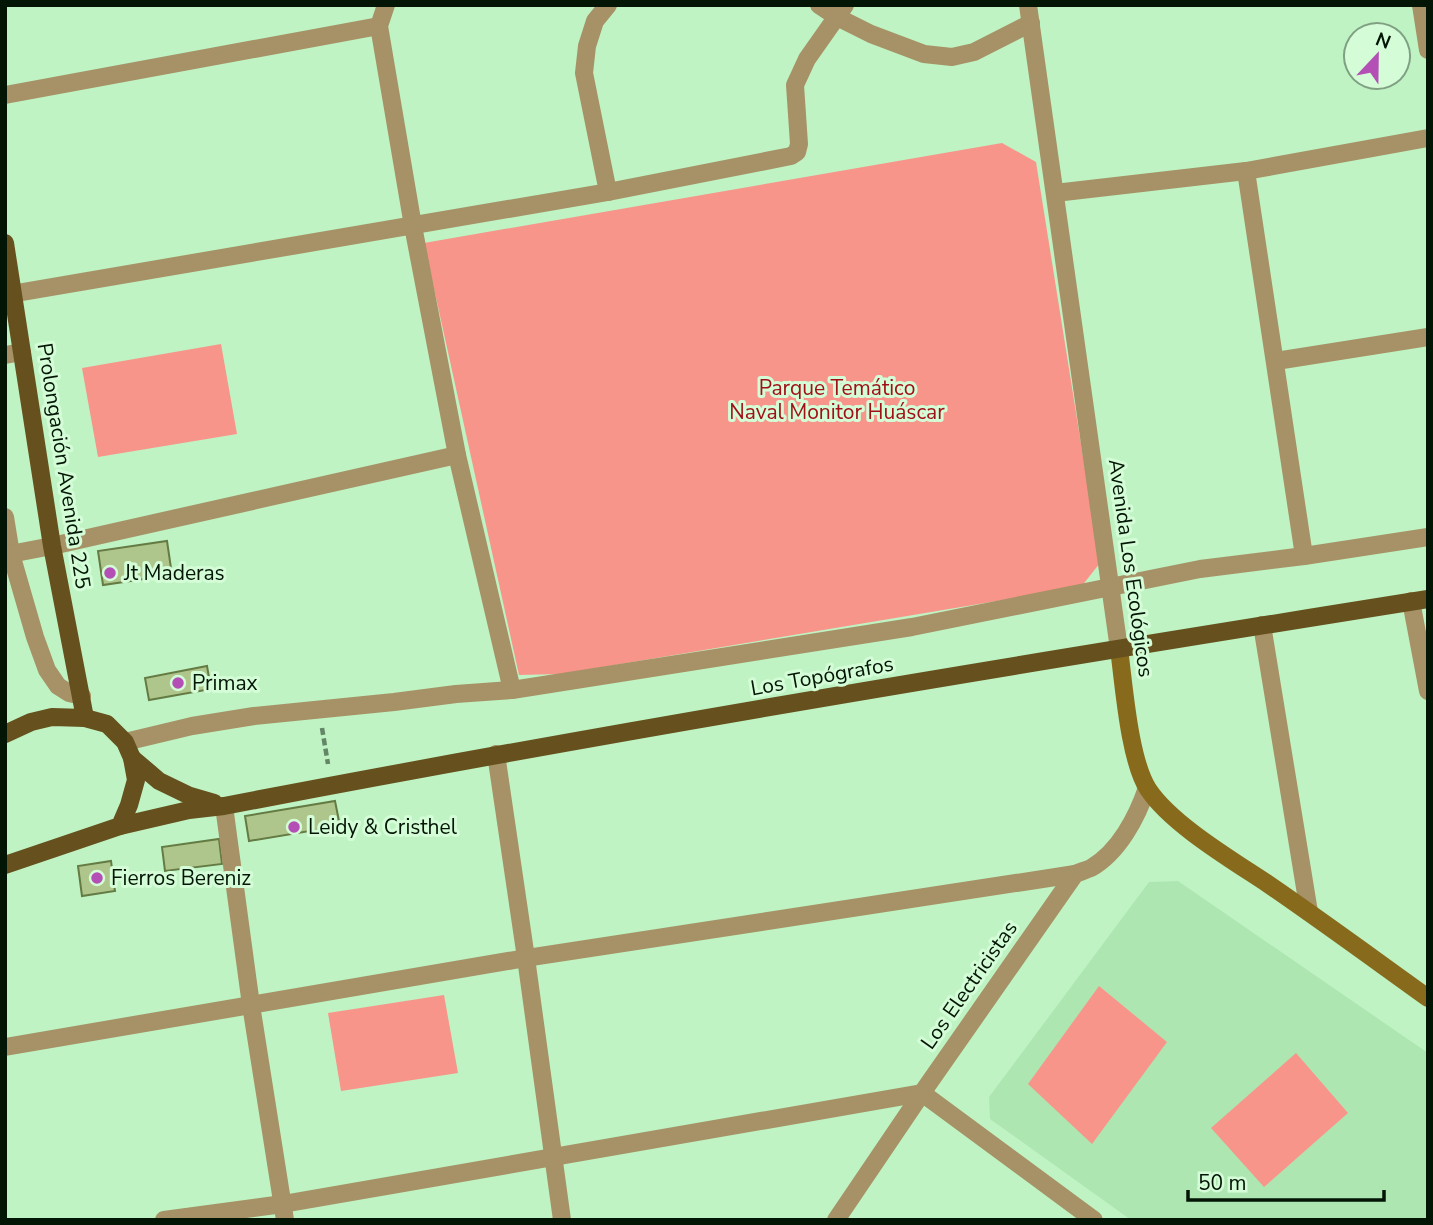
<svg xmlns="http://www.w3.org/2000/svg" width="1433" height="1225" font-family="'Nunito Sans',sans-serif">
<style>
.built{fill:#aee6b1}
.green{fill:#f8958a}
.building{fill:#aec68c;stroke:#657b44;stroke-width:2}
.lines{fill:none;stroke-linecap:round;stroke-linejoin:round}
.path{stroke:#638666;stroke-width:4.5;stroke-dasharray:7 3.5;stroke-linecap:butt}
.minor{stroke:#a69266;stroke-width:18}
.secondary{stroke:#886a1d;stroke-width:18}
.primary{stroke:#66511e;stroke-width:18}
.poi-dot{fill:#b34fb5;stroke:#d4fdd7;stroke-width:2.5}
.labels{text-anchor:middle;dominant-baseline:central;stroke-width:6;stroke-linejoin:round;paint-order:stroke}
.park-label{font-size:21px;fill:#a11016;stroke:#d4fdd7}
.street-label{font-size:21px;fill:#031505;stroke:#d4fdd7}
.poi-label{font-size:21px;fill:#031505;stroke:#d4fdd7;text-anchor:start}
</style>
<rect width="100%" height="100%" fill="#bff3c3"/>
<!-- built -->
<polygon class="built" points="1178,881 1428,1053 1428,1220 1131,1220 990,1119 989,1097 1149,882"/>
<!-- green -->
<g class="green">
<polygon points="1002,143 1036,162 1100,563 1081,587 561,674 519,675 424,243"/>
<polygon points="221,344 237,434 98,457 82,368"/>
<polygon points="1099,986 1167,1042 1092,1144 1028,1084"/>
<polygon points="444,995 458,1073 341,1091 328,1013"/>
<polygon points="1296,1053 1348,1113 1264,1187 1211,1128"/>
</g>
<!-- building -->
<g class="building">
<polygon points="167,541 172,575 103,585 98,551"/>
<polygon points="207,666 211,689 149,700 145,678"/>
<polygon points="335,801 340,826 249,841 245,816"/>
<polygon points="219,839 222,864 165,871 162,847"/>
<polygon points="111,861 115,891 82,896 78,866"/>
</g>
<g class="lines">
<!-- path -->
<polyline class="path" points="322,728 328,764"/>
<!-- minor -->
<g class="minor">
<polyline points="386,5 379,26 413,226 457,455 512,690"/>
<polyline points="819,5 837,17 871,34 924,54 952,57 974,52 1031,23"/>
<polyline points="1028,5 1119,649"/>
<polyline points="1421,5 1428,50"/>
<polyline points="5,95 379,26"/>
<polyline points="1246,171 1304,556"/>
<polyline points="608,192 584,73 587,46 595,21 608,5"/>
<polyline points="1055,193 1246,171 1428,138"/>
<polyline points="5,295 608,192 791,156 797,152 799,144 795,85 807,59 845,5"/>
<polyline points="5,355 22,352"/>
<polyline points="1276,361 1428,337"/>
<polyline points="5,517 11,554 35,637 47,670 58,686 69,693 82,696"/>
<polyline points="5,555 52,546 457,455"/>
<polyline points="1411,601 1428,691"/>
<polyline points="1262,625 1309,912"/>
<polyline points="125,742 192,726 254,716 394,702 456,694 512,690 912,627 1200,569 1304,556 1428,537"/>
<polyline points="496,754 526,958 562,1220"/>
<polyline points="224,806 251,1005 285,1220"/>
<polyline points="5,1047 526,958 1075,874"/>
<polyline points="164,1220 283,1204 922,1093 1094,1220"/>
<path d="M836 1220 922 1093 1075 874C1080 872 1086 870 1091 868 1119 852 1137 817 1147 788"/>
</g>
<!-- secondary -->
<path class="secondary" d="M1119 649C1124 685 1129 759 1148 789 1171 824 1232 860 1268 884 1322 921 1375 960 1428 998"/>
<!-- primary -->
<g class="primary">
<polyline points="5,243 52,546 85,718"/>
<polyline points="5,734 31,722 52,717 85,718 107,724 125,742 132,758 136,780 129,805 120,826 5,865"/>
<polyline points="132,758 159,781 190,796 214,803"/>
<path d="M120 826 189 810 224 806C624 729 1026 663 1428 599"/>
</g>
</g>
<!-- markers -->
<g class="poi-dot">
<circle cx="110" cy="573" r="7"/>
<circle cx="178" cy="683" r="7"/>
<circle cx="294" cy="827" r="7"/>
<circle cx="97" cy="878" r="7"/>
</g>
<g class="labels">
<!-- park labels -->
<g class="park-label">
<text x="837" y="388">Parque Temático<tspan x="837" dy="24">Naval Monitor Huáscar</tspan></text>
</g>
<!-- street labels -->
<g class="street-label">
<text transform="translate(64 466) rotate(81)">Prolongación Avenida 225</text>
<text transform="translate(1131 568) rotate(82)">Avenida Los Ecológicos</text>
<text transform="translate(822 676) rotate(-10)">Los Topógrafos</text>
<text transform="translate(969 985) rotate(-55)">Los Electricistas</text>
</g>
<!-- poi labels -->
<g class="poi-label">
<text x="124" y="573">Jt Maderas</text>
<text x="192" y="683">Primax</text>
<text x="308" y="827">Leidy &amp; Cristhel</text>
<text x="111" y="878">Fierros Bereniz</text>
</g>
</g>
<!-- border -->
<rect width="1433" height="1225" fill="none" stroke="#031505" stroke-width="14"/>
<!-- north arrow -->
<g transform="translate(1377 56) rotate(22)"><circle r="33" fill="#d4fdd7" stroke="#80a083" stroke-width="2"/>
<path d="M0-5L12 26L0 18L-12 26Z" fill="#b34fb5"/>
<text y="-10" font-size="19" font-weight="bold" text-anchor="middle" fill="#031505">N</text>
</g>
<!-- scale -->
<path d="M1188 1190v10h196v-10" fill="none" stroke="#031505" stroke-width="3.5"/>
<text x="1198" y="1190" font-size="21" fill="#031505" stroke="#d4fdd7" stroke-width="5" paint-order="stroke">50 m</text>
</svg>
